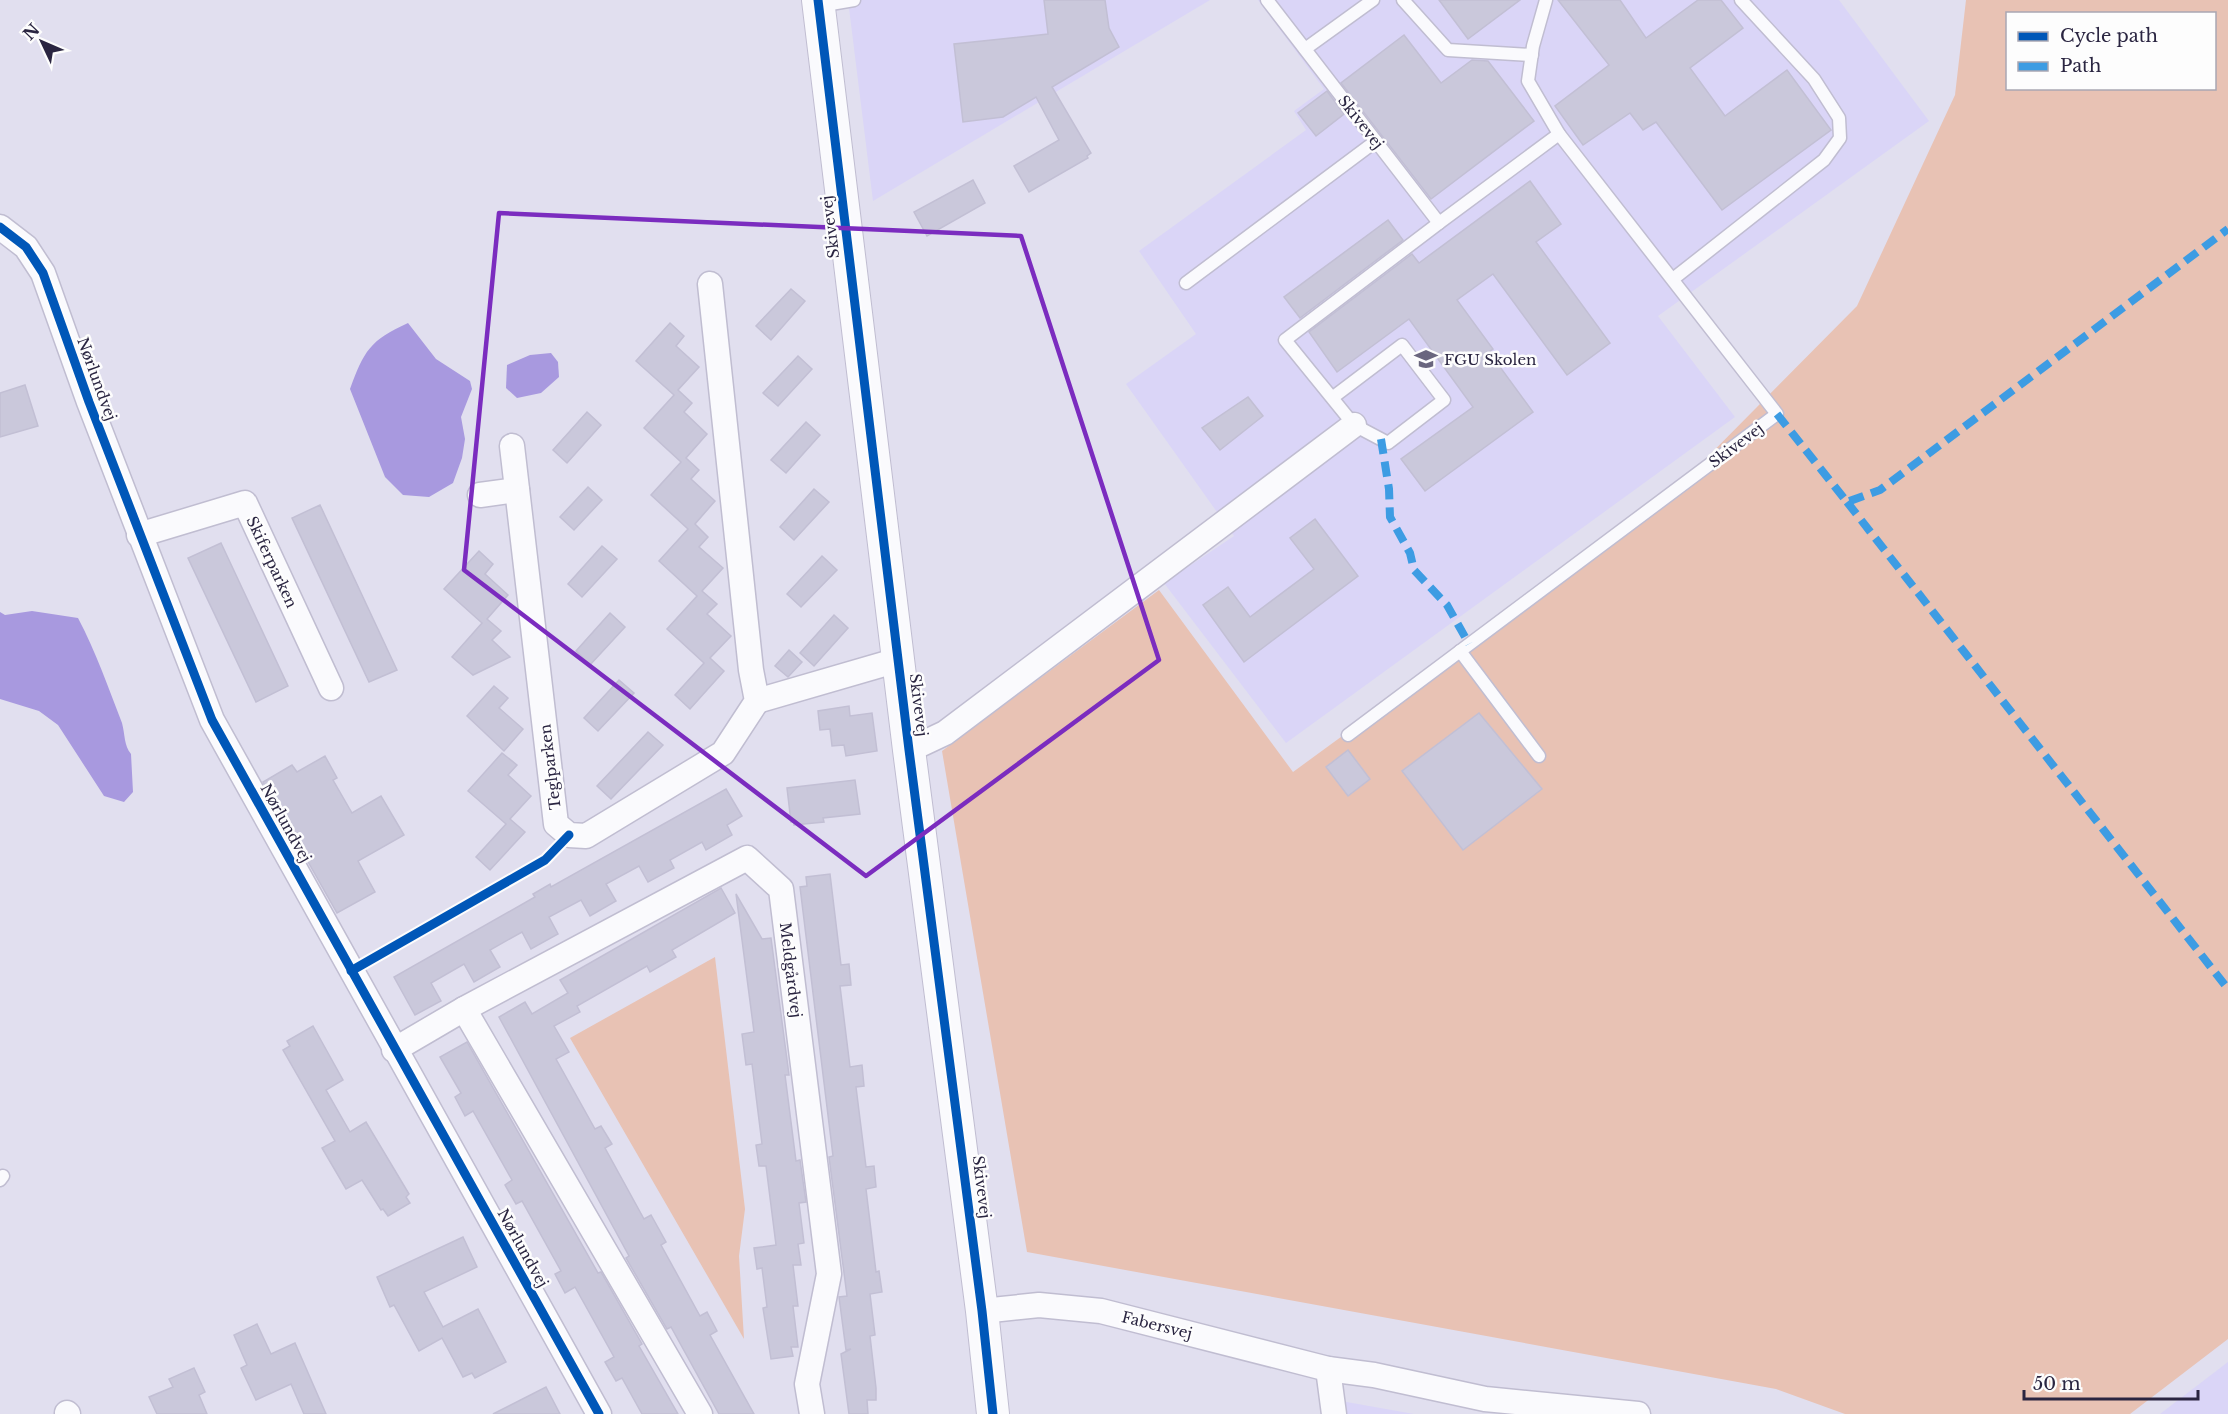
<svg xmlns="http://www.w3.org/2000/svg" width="2228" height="1414" font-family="'Libre Baskerville',serif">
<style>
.built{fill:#dad5f7}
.green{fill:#e8c2b4;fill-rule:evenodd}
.water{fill:#a899df}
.building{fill:#cac8db;stroke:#c2bfd4;stroke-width:1.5}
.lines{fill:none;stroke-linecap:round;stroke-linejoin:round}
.service-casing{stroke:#c0bdd1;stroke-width:15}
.minor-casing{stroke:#c0bdd1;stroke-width:27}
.tertiary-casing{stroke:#c0bdd1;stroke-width:34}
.service{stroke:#fafafd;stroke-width:12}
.minor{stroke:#fafafd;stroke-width:24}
.tertiary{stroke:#fafafd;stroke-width:32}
.quiet{stroke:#3d9ce3;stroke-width:8;stroke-dasharray:15 8;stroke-linecap:butt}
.cycleway-casing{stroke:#fdfdfd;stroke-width:13}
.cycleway{stroke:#0057b8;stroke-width:9}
.marked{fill:none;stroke:#7b2cbf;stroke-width:4.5;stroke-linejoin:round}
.labels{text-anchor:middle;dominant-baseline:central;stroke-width:5;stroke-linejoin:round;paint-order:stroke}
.street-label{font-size:15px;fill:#2a2541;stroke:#fdfdfd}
.poi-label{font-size:15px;fill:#2a2541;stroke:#fdfdfd;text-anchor:start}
</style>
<rect width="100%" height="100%" fill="#e1dfef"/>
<!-- built -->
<g class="built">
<polygon points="848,0 1210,0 873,201"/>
<polygon points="1258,0 1839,0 1929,121 1658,316 1735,417 1286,743 1164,583 1234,536 1126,384 1196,334 1139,251 1306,130 1294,111 1324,89"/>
<polygon points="2228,1362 2228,1414 2160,1414"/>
<polygon points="1341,1401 1414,1414 1342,1414"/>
</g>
<!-- green -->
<g class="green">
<path d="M1966 0H2228V1339L2130 1414H1845L1776 1389 1027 1252 942 751 1159 590 1293 772 1664 501 1857 306 1955 95ZM2008 14H2214V88H2008Z"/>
<polygon points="715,957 745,1209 739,1256 744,1339 570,1038"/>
</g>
<!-- water -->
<g class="water">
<path d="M408 323 436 359 470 381 472 389 461 417 465 439 462 458 453 483 429 497 403 495 385 477 350 389C364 351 370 340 408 323Z"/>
<polygon points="551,353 558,362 559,377 541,393 517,398 506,388 507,365 530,355"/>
<path d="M32 611 78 618C96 652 108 687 122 723 125 734 124 746 131 754L133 792 124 802 104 796 58 725 39 711 0 699V612L5 615Z"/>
</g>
<!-- building -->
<g class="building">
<polygon points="1044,0 1105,0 1109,28 1119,47 1052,87 1091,153 1087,156 1088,158 1029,192 1014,166 1059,140 1036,97 1003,117 963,122 954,44 1048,34"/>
<polygon points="1439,0 1520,0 1468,39"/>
<polygon points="1558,0 1620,0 1646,38 1698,0 1721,0 1743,28 1690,68 1725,116 1787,70 1831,130 1722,210 1656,122 1643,130 1630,113 1583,145 1555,106 1609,65"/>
<polygon points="1404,35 1441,83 1472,60 1488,61 1534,121 1431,199 1341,83"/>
<polygon points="1327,91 1344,114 1316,136 1298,113"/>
<polygon points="973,180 985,203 927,236 914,212"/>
<polygon points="1530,181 1561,224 1536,242 1610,343 1567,375 1493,274 1457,300 1493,349 1489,352 1533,412 1425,491 1401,459 1473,407 1409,319 1337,372 1309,332 1412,254 1419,263"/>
<polygon points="1388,220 1403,240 1300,318 1284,297"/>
<polygon points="791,289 805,301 771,340 756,326"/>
<polygon points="670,323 684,336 676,346 699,367 678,390 692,403 684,412 707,434 686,458 699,470 691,479 715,501 695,524 708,537 699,547 723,568 702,591 717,604 707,614 731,636 710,658 724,671 690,709 675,695 704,663 667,629 697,596 659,561 688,529 651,495 681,462 644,428 674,395 636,361"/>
<polygon points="798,356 812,369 778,406 763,393"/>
<polygon points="25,385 38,426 0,437 0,393"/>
<polygon points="1248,397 1263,416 1220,450 1202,428"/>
<polygon points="587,412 601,425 567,463 553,450"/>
<polygon points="806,422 820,435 786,473 771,460"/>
<polygon points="588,487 602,500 574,530 560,517"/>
<polygon points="814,489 829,502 794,540 780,527"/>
<polygon points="320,505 397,670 369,682 292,518"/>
<polygon points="1315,519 1358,576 1244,662 1203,605 1228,587 1250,617 1314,569 1290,538"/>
<polygon points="221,543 288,686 256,702 188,558"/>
<polygon points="602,546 617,559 582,597 568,584"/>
<polygon points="479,551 493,564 485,574 508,595 487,619 501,631 492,640 510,657 473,675 452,657 482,623 444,589"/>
<polygon points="822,556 837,570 801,607 787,594"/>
<polygon points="610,613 625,627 590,665 576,651"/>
<polygon points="834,615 848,628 814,666 800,653"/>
<polygon points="789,650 802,662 788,677 775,666"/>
<polygon points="619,680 634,693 598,731 584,718"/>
<polygon points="494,686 508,698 499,708 523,729 504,751 467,716"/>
<polygon points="849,706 850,716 872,713 877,751 846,756 844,745 832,746 830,729 820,730 818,711"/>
<polygon points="1479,713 1542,789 1463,850 1402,771"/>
<polygon points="648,732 663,745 611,799 597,786"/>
<polygon points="1348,750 1370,779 1348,796 1326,767"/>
<polygon points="502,753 517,765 508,775 531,796 510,819 525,832 490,870 476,857 506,824 468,791"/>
<polygon points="325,756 337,778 333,780 352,813 381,796 404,835 358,861 375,892 337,913 263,782 292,765 297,772"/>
<polygon points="855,780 860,814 823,818 824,822 794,825 794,822 791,822 787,788"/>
<polygon points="726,789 742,816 727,825 732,835 706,850 702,842 670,860 674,868 648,882 639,866 606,884 616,901 590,916 581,900 549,917 558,934 531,949 522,932 490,950 500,967 474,982 464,964 431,983 441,1001 415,1015 394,977 535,897 533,894 550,884 551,887"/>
<polygon points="830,874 841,965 849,964 851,985 840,986 850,1067 862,1065 864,1086 856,1087 866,1167 874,1166 876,1187 866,1189 876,1272 879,1271 882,1292 870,1294 875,1335 870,1336 876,1388 876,1400 867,1400 868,1414 849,1414 841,1354 851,1349 846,1350 839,1297 847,1296 829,1157 833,1156 800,887 807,886 806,877"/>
<polygon points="721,888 735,913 672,950 676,957 650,972 647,966 577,1006 580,1012 554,1026 569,1052 556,1059 595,1129 601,1126 612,1144 605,1148 644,1219 651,1215 666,1242 661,1245 700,1316 707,1312 717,1331 710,1335 754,1414 719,1414 671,1327 667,1329 626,1258 629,1256 499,1017 525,1002 532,1014 568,993 560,980"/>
<polygon points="736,894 762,939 771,938 789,1075 785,1075 796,1161 800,1160 806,1202 799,1203 804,1243 798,1244 801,1265 793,1265 798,1306 793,1306 798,1347 791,1347 793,1356 771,1359 763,1308 767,1307 762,1268 757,1269 754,1248 776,1245 766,1166 759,1166 756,1145 762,1144 752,1064 746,1065 742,1034 754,1032"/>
<polygon points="313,1026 343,1080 326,1090 350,1132 366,1122 409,1194 406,1197 410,1203 388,1216 383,1209 381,1210 362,1180 346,1189 322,1148 335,1141 283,1050 290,1046 287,1041"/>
<polygon points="467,1042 598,1273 601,1272 642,1344 639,1346 678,1414 642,1414 622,1378 616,1381 605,1362 614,1357 575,1287 565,1293 555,1274 561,1271 522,1201 516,1204 505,1185 512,1180 473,1111 465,1116 455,1097 461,1093 440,1057"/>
<polygon points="463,1237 477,1267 424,1292 443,1327 478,1309 506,1362 475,1378 472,1373 463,1377 442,1338 419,1351 394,1305 390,1307 377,1277"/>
<polygon points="257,1324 271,1354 295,1343 326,1414 304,1414 291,1384 256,1400 241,1368 247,1365 234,1335"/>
<polygon points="194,1368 205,1392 199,1395 207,1414 157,1414 149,1397 173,1387 169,1379"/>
<polygon points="546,1387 560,1414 493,1414"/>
</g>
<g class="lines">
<!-- service casing -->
<g class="service-casing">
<g id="service">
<polyline points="1267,0 1439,223 1559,134"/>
<polyline points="1403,0 1448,50 1532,55"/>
<polyline points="819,6 854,0"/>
<polyline points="1305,49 1373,0"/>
<polyline points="1673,279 1824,160 1840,138 1839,118 1814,79 1741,0"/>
<polyline points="1186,283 1376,141"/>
<polyline points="1332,398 1402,345 1444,400 1388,443 1354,425 1285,340 1439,223"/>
<polyline points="1460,651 1539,756"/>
<polyline points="1348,735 1777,414 1559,134 1528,81 1533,46 1546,0"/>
<polyline points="0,1180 3,1176"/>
</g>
</g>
<!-- minor casing -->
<g class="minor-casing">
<g id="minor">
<polyline points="0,227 26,247 43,273 89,402 212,720 599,1414"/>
<polyline points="512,446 556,824 569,835 586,836 723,753 757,701 751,670 710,284"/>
<polyline points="480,495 517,490"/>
<polyline points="139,535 245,503 331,688"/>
<polyline points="757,701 898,660"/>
<polyline points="909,750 945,733 1354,425"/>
<polyline points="464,1009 700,1414"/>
<polyline points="394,1050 464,1009 747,858 781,889 829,1274 807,1384 812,1414"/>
<polyline points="982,1311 1039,1305 1101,1311 1328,1369 1374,1375 1485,1399 1638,1414"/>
<polyline points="1328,1369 1334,1414"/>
<polyline points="67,1413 68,1414"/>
</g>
</g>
<!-- tertiary casing -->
<g class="tertiary-casing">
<polyline id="tertiary" points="818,0 909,750 982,1311 993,1414"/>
</g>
<!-- service -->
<use href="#service" class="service"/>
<!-- minor -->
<use href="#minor" class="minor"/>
<!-- tertiary -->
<use href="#tertiary" class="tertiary"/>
<!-- quiet -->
<g class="quiet">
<polyline points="1777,414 1847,502 1880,490 2228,229"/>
<polyline points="1381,439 1389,489 1390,517 1410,553 1414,570 1447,605 1469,644"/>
<polyline points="1847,502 2228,989"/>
</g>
<!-- cycleway casing -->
<g class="cycleway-casing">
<g id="cycleway">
<polyline points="818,0 909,750 982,1311 993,1414"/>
<polyline points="0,227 26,247 43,273 89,402 212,720 599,1414"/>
<polyline points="351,971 545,860 569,835"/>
</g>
</g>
<!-- cycleway -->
<use href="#cycleway" class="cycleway"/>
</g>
<!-- marked area -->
<path class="marked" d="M499 213 1021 236 1159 660 866 876 464 570Z"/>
<!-- icons -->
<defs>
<g id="school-bare" transform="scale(1.8)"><path d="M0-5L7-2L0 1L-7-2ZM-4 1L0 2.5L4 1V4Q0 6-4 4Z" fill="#6a667e" stroke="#fdfdfd" stroke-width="2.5" paint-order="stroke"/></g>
</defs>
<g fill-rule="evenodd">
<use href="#school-bare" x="1426" y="359"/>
</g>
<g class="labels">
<!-- street labels -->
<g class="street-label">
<text transform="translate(1361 122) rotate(52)">Skivevej</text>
<text transform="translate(830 227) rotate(-97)">Skivevej</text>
<text transform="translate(97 379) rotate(70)">Nørlundvej</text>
<text transform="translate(1736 445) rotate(-37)">Skivevej</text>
<text transform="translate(272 562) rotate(65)">Skiferparken</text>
<text transform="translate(919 705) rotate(83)">Skivevej</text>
<text transform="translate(550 767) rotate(-97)">Teglparken</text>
<text transform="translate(286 823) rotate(61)">Nørlundvej</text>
<text transform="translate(791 970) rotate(83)">Meldgårdvej</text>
<text transform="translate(982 1187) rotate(83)">Skivevej</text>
<text transform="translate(523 1248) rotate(61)">Nørlundvej</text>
<text transform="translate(1157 1325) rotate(14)">Fabersvej</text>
</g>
<!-- poi labels -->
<g class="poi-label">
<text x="1444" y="359">FGU Skolen</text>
</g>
</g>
<!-- legend -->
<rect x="2006" y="12" width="210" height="78" fill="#fdfdfd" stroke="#a9a7b2" stroke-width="1.5"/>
<rect x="2018" y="32" width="30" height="9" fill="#0057b8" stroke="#a9a7b2" stroke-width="1.5"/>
<text x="2060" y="42" font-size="18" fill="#2a2541">Cycle path</text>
<rect x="2018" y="62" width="30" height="9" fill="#3d9ce3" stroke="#a9a7b2" stroke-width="1.5"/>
<text x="2060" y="72" font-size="18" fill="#2a2541">Path</text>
<!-- north arrow -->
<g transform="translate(42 42) rotate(314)" stroke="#fdfdfd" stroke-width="4.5" paint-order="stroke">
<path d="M0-4.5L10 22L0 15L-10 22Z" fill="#2a2541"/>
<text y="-9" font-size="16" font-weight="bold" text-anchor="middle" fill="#2a2541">N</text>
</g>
<!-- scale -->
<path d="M2024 1390v9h174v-9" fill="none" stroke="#2a2541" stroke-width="3"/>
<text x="2033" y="1390" font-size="18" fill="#2a2541" stroke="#fdfdfd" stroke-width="4.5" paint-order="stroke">50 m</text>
</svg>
